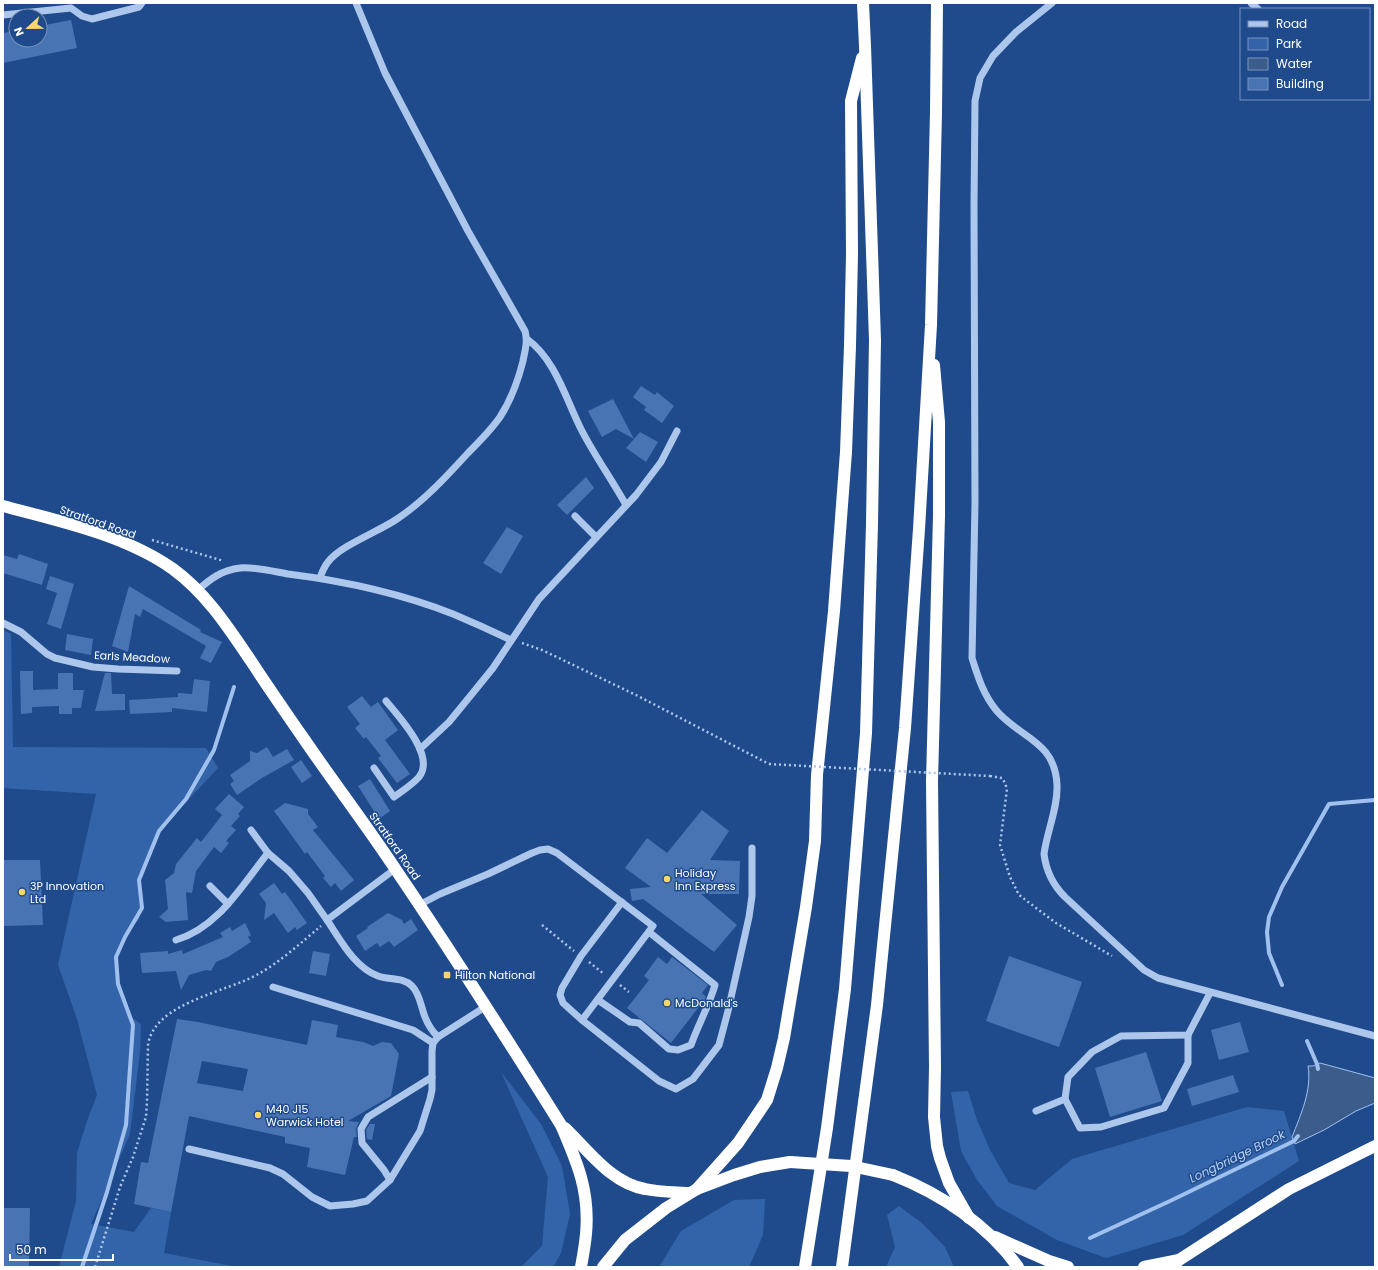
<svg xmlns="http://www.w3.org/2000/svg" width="1378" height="1270" font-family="Poppins,sans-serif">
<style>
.green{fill:#3364aa}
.water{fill:#3c5c8c;stroke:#a0c1ee}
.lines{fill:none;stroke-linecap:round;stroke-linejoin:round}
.stream{stroke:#a0c1ee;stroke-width:4}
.building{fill:#4874b4;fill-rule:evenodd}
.path{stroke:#adc7ec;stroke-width:2.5;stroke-dasharray:2 3;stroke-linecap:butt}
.minor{stroke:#adc7ec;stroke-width:7}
.highway{stroke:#fff;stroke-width:12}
.path-bridge{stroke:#adc7ec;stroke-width:2.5;stroke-dasharray:2 3;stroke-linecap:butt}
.highway-bridge{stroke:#fff;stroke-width:12}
.poi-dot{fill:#fad76d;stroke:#1f4b8d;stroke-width:1.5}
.labels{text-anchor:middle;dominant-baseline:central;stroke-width:3;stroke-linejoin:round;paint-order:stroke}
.street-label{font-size:11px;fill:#fff;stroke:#1f4b8d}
.poi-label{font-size:11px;fill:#fff;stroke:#1f4b8d;text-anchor:start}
.water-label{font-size:12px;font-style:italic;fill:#b9d1f3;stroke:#1f4b8d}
</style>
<rect width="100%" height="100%" fill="#1f4b8d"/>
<!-- green -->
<g class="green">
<polygon points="3,630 11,634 13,747 206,748 218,768 159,831 139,880 142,908 139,919 125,937 116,957 118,984 129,1016 141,1024 140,1052 130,1134 91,1224 134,1232 151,1208 171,1212 164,1253 237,1267 59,1267 76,1201 77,1153 87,1121 97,1095 77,1019 58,965 96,794 3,788"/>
<polygon points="501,1072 541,1124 562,1166 570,1214 561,1253 553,1267 521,1267 542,1246 548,1177"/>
<polygon points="968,1091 977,1120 990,1150 1009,1183 1035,1190 1072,1159 1247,1107 1284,1111 1299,1161 1183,1235 1106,1258 1057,1240 997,1206 977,1180 961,1151 951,1092"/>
<polygon points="765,1199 763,1235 749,1267 659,1267 681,1231 734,1200"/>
<polygon points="899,1206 923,1224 945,1247 954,1267 886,1267 895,1247 887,1215"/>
</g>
<!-- water -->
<path class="water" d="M1320 1063 1375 1078V1103L1356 1111 1324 1130 1295 1144 1292 1137C1301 1114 1312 1090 1308 1066H1313Z"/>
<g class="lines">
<!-- stream -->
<g class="stream">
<polyline points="1282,985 1269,953 1267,932 1269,917 1282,887 1329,804 1375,800"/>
<polyline points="1307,1041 1317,1064 1318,1069"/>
<polyline points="1090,1238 1170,1201 1294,1141 1298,1136"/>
<polyline points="82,1267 107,1192 126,1125 133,1025 118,984 116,957 125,937 142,908 139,880 159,831 186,799 214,750 234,687"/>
</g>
</g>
<!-- building -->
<g class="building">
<polygon points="71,20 77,48 3,63 3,33 16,31 16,40 40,40 40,26"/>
<polygon points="641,386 655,395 657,392 674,406 662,423 644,410 646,407 633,397"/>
<polygon points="613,399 634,439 640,432 658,442 646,462 626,448 634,439 616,429 602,437 588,411"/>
<polygon points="586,477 594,488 567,515 557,505"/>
<polygon points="507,527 523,536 501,574 483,563"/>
<polygon points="19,554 48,564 42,585 3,573 3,555 17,559"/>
<polygon points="50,576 74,584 61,629 47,624 57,593 46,589"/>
<polygon points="129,586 201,630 200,632 222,642 211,663 200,658 206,646 143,609 140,617 135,614 128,652 112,646"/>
<polygon points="67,634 93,639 91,655 65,650"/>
<polygon points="20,671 33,671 33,690 58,689 58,673 73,673 73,690 84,690 81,708 72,708 72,714 59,714 59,706 32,707 32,713 21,714"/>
<polygon points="105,673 111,673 112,694 125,694 125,710 95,711"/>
<polygon points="194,679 210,681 207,712 172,708 172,712 130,714 129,700 178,697 178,693 192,694"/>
<polygon points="362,696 371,707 378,702 398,730 385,740 410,774 397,783 378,758 381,756 366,737 364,739 355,728 360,724 347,707"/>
<polygon points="267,747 273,757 287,749 294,760 262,778 237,795 230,784 234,781 230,775 250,761 250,751 257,753"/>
<polygon points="301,760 312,776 302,783 291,767"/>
<polygon points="370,779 390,811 379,819 358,786"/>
<polygon points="229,794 244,807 238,814 240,816 231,826 236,830 226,841 229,843 221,853 214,847 196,871 192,893 186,892 188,920 166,922 159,917 168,909 165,880 174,873 176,864 197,838 201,842 222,815 215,809"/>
<polygon points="285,803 308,809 308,814 318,827 313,830 354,880 341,891 335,883 331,887 323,878 325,876 307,852 305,854 274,811"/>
<polygon points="702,810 729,831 710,860 740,861 739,894 701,894 737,925 714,952 643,899 632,901 630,889 651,887 625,868 647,838 667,853"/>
<polygon points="3,860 40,860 43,925 3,926"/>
<polygon points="274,883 282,894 285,892 307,923 297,930 295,927 288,933 274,913 264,920 266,903 259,894"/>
<polygon points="388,913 402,920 404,924 411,919 418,930 394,947 389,941 380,947 377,943 365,951 356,936 368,928 367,927"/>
<polygon points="245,923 251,935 248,937 251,942 228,957 216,962 211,971 206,970 189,975 181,990 176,971 142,973 140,953 168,951 168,954 182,950 183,954 223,937 220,933 230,927 232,931"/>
<polygon points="313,951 330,954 326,976 309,973"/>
<polygon points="1009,956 1082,982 1059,1047 986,1021"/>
<polygon points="658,957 667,964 672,957 708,985 702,993 706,997 705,999 671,1043 627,1008 649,980 644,976"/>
<path d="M177 1019 198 1022 307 1045 312 1020 338 1025 336 1037 363 1042 373 1046 382 1042 391 1043 399 1054 391 1096 348 1121 359 1122 356 1129 357 1137H354L345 1175 307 1167 310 1148 285 1143V1137L189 1116 171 1212 134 1204 141 1162 148 1163ZM202 1061 248 1069 243 1091 197 1083Z"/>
<polygon points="1240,1022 1249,1052 1219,1060 1211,1030"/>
<polygon points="1146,1052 1162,1101 1110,1117 1095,1068"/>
<polygon points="1233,1075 1239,1092 1192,1106 1187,1089"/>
<polygon points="370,1124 375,1124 372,1140 367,1139 366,1130"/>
<polygon points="3,1208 30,1208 29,1267 3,1267"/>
</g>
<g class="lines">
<!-- path -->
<g class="path">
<polyline points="152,540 224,561"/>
<polyline points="522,643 542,650 636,695 769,764"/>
<polyline points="990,776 1002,778 1005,783 1007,789 1000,845 1010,877 1019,895 1056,923 1112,956"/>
<polyline points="542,925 574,951"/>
<polyline points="589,962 604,974"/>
<polyline points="620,985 629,992"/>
<path d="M95 1267 120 1187 133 1157 146 1117 147 1102 148 1045C154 1002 229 992 260 973 280 962 303 941 321 926"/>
</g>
<!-- minor -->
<g class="minor">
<path d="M1052 3 1016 32 993 56 980 78 975 101 974 205 975 503 972 658C978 677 983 694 996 710 1019 738 1055 740 1057 785 1058 808 1047 831 1044 854 1046 871 1053 885 1065 897L1144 970 1158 978 1375 1036"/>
<polyline points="1251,3 1258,9"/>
<polyline points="3,15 71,8 82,16 92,19 139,7 142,3"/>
<path d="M527 339C556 360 566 400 582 431 595 456 612 480 626 505"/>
<polyline points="575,516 596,537"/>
<path d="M320 578C322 572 324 567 328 562 341 545 378 532 397 519 424 501 446 477 468 453 479 442 491 430 500 417 511 400 518 381 523 361 525 350 528 342 525 331L468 231 385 73 356 3"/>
<path d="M198 590C210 579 222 570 240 568 250 566 276 572 288 574 344 581 400 593 453 614 472 622 492 631 511 640"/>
<polyline points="3,623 21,632 47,654 55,658 93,667 118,669 177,671"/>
<polyline points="420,749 449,722 476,689 493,668 539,599 636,495 661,462 677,431"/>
<path d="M374 768 394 797C402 791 412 785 419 777 436 756 399 717 386 701"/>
<polyline points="251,830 268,853 289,871 308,893 327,920 395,869"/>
<polyline points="210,886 228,904"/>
<polyline points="419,905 440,894 488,874 532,853 540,850 548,849 557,853 653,926 582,1020 659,1081 676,1089 693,1079 719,1045 728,1011 749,917 752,896 752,848"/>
<path d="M327 920C340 939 354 967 378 976 389 980 403 977 412 986 420 994 421 1007 425 1017 428 1025 432 1031 438 1037"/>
<path d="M176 940C218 928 242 885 268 853"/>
<polyline points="273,987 413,1030 433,1043"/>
<path d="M598 1000 630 1022 639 1023 669 1049 678 1050 691 1045C698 1025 709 1006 715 985L649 932"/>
<polyline points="582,1020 563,1003 560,995 562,988 581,956 622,902"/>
<polyline points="1065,1099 1080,1128 1101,1127 1164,1108 1188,1063 1188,1035"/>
<polyline points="1036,1111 1065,1099 1068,1077 1092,1052 1121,1036 1188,1035 1210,993"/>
<polyline points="189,1149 270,1168 283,1174 312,1197 330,1206 353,1204 367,1201 390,1180 420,1131 430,1099 432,1090 432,1051 433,1043 438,1037 485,1007"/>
<polyline points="390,1180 384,1170 362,1143 361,1129 368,1117 432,1077"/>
</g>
<!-- highway -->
<g class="highway">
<polyline points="934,365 939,422 939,516 932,781 935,1067 934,1117 937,1146 940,1158 949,1183 969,1218"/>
<path d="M3 506C59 521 125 535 173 569 206 593 228 627 251 661 268 687 286 713 304 739 334 783 367 826 396 870 453 954 507 1039 561 1125 577 1162 590 1191 586 1234 585 1245 583 1256 581 1267"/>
<path d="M565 1128C589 1151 611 1183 645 1189 659 1192 674 1192 689 1193"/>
<path d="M893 1175C941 1194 988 1225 1018 1267"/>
<polyline points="697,1189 738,1143 767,1100 777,1068 784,1038 806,907 815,841 817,775 834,611 846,452 850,346 852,254 851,101 862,58"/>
<polyline points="995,1237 1049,1261 1068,1267"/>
<polyline points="603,1267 625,1240 666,1208 697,1189 734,1175 760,1167 790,1162"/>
<polyline points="805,1267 827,1128 845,989 866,733 872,524 875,340 865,46 863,3"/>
<polyline points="842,1267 877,1005 905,728 919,529 931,325 936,112 937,3"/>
<polyline points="1144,1267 1179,1260"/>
<polyline points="1171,1267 1179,1260 1289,1189 1375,1146"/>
</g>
<!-- path-bridge -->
<polyline class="path-bridge" points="769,764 990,776"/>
<!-- highway-bridge -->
<polyline class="highway-bridge" points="790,1162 851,1166 893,1175"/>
</g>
<!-- markers -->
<g class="poi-dot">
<circle cx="667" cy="879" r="4"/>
<circle cx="22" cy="892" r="4"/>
<rect x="443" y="971" width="8" height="8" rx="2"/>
<circle cx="667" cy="1003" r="4"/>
<circle cx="258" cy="1115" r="4"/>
</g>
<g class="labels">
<!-- street labels -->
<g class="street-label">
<text transform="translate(98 522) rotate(19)">Stratford Road</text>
<text transform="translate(132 657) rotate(3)">Earls Meadow</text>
<text transform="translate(395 846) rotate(55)">Stratford Road</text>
</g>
<!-- poi labels -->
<g class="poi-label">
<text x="675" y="873">Holiday<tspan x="675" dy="13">Inn Express</tspan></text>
<text x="30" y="886">3P Innovation<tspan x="30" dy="13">Ltd</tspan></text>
<text x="455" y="975">Hilton National</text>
<text x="675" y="1003">McDonald's</text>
<text x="266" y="1109">M40 J15<tspan x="266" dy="13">Warwick Hotel</tspan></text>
</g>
<!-- water labels -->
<g class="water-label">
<text transform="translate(1237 1156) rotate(-26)">Longbridge Brook</text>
</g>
</g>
<!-- border -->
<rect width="1378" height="1270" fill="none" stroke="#ffffff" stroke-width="8"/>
<!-- legend -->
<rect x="1240" y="8" width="130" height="92" fill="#1f4b8d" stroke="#7993bb"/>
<rect x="1248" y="21" width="20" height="6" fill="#adc7ec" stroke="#7993bb"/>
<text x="1276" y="28" font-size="12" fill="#ffffff">Road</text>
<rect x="1248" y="38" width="20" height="12" fill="#3364aa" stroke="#7993bb"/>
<text x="1276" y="48" font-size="12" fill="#ffffff">Park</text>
<rect x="1248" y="58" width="20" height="12" fill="#3c5c8c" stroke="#7993bb"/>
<text x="1276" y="68" font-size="12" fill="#ffffff">Water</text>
<rect x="1248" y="78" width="20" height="12" fill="#4874b4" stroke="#7993bb"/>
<text x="1276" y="88" font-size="12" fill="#ffffff">Building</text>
<!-- north arrow -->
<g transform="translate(28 28) rotate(248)"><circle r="19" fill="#1f4b8d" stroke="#7993bb"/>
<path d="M0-3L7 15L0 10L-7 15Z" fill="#fad76d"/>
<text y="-6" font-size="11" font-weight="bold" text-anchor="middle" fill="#ffffff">N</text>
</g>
<!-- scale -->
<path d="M10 1254v6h103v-6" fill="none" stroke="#ffffff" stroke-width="2"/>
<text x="16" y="1254" font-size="12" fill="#ffffff" stroke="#1f4b8d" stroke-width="3" paint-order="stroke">50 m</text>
</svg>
